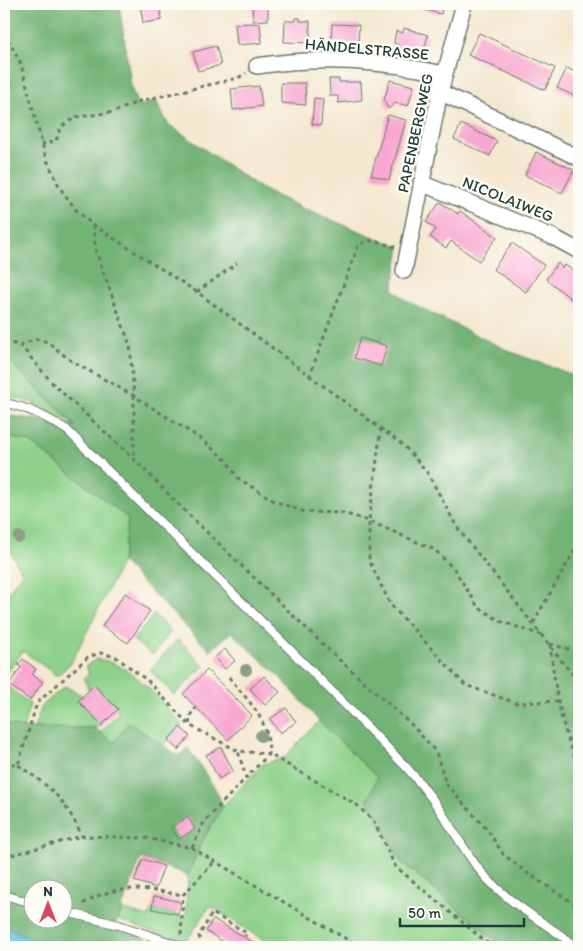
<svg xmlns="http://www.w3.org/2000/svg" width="583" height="951" font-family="Itim,sans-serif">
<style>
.green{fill:#8dd18a;stroke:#56875f}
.forest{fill:#72b376;stroke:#487855;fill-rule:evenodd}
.water{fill:#5ab6d8;stroke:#3c7a86}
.building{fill:#f8a7d0}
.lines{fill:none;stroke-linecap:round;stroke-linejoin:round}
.service-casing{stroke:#6a796b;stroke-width:10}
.minor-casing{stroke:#6a796b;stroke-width:18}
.path{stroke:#6a796b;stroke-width:3;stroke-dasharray:4 4;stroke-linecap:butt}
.service{stroke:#fff;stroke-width:8}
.minor{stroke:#fff;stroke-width:15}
.tree{fill:#8e9e86}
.labels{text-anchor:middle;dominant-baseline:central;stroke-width:5;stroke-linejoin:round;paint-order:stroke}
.street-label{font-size:16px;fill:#1f3d34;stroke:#fdfcf7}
</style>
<rect width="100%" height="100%" fill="#fdfcf7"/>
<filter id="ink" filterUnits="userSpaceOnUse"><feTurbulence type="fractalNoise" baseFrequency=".02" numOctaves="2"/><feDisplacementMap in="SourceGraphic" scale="10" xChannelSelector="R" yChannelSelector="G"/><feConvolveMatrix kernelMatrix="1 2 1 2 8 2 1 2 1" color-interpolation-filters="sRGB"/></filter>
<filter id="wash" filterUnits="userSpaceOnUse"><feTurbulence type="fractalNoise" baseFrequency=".0096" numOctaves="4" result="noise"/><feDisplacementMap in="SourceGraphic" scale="20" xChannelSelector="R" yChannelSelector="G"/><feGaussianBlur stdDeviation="1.12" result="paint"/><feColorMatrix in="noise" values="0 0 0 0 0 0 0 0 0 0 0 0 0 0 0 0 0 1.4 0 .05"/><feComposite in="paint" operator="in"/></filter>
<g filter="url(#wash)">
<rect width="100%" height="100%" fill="#f4e8d0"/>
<!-- green -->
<g class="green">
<polygon points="6,357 76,427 34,403 4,395 4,359"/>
<polygon points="9,437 30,442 128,518 122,562 71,663 57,676 23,651 4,677 4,598 22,573 4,539 4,438"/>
<polygon points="154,614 171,631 153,655 133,640"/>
<polygon points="178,639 204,666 174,695 150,670"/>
<path d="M96 659C133 663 158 699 182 725L163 746 129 722 114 743 100 733 119 712 95 685 89 691 84 679 89 673 86 666Z"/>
<polygon points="4,684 30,704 23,728 4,724"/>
<polygon points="65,686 83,696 78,701 102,725 95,728 34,728 42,706"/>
<polygon points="319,721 377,777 401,862 504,947 274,947 210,906 185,943 118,920 122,909 148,917 152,909 186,917 188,875 200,845 223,806 263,764 284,758"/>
</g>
<!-- forest -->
<g class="forest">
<polygon points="4,4 119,4 132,90 138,106 156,101 168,124 262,189 311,212 400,247 393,289 407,301 511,352 579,377 579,947 504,947 401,862 368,800 377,777 319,721 279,676 231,632 210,651 122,562 128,518 30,442 20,439 4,438 4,415 76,426 6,358 4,359"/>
<path d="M129 722 178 756 188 748 216 790 223 806 200 845 188 875 141 858 114 928 158 943 156 947H44L4 924V724L23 728H95L114 743ZM32 888H62V918H32Z"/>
</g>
<!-- water -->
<polygon class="water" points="4,924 44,947 23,947 16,945 13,947 4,947"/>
<g id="blocks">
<!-- building -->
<g class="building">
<polygon points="140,4 159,4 162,20 143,23"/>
<polygon points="252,4 268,4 268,20 253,21"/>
<polygon points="414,4 443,4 441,14 414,7"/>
<polygon points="296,18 300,18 300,21 310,21 310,43 284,42 285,21 296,21"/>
<polygon points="250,23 260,24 262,43 237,45 235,24"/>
<polygon points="332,24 359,25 358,44 331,43"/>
<polygon points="404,28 428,35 423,54 399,47 399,45 394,43 396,31 403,33"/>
<polygon points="479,33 555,68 545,90 468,55"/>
<polygon points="216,46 221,65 198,71 193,52"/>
<polygon points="567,68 579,74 579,98 557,88"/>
<polygon points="329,79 339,79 339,82 361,82 362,100 338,103 338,96 330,96"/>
<polygon points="390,80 414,86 408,106 396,103 388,109 384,100"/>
<polygon points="281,83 305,83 306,105 281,103"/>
<polygon points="259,86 262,106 233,110 231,89"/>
<polygon points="314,98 323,99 321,125 312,124"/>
<polygon points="388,115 406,120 389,180 371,175"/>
<polygon points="461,124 497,141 490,156 454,139"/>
<polygon points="536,152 574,170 562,193 525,175"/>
<polygon points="440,202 458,214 460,211 497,237 479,261 451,241 446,248 430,237 436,229 426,222"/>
<polygon points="512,243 544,265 526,292 493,269"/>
<polygon points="558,263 562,268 565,265 579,275 579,305 546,279"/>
<polygon points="360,338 387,346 381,366 354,358"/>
<polygon points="125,593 150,611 128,643 102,626"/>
<polygon points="225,649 235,661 225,669 215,657"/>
<polygon points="23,659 36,669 32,675 43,682 30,700 9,685 21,667 18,665"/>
<polygon points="207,670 252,715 228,740 183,694"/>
<polygon points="264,676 280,692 265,705 250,689"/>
<polygon points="94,685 118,709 102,725 78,701"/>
<polygon points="286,708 296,722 280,733 270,719"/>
<polygon points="180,727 190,736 178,750 168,740"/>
<polygon points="221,747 233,771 219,779 206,755"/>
<polygon points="188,817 195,829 179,839 171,827"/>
<polygon points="143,859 164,866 156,888 134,881"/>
<polygon points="154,896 181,902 178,914 152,909"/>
<polygon points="213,919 258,945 256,947 227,947 226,944 206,931"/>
</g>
</g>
</g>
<g filter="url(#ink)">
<use href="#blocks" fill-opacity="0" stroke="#6a796b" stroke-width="1"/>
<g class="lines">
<!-- service casing -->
<g class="service-casing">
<g id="service">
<path d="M4 403C28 407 46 417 67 430 180 543 297 653 407 768 437 800 451 830 475 864 500 899 543 921 577 947"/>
<polyline points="4,895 32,903"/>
<polyline points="62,911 119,925 183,947"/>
</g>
</g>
<!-- minor casing -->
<g class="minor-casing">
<g id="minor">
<path d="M257 66C318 56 385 61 444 74"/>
<polyline points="440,92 579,158"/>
<polyline points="421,183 553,237 579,251"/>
<polyline points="404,271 440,92 464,4"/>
</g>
</g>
<!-- path -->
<g class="path">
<polyline points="4,32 21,64 46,158 60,188 77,211 93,225 197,292 404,446 427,472 457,527 579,683"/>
<polyline points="41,144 56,141 61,127 76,117 114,112 140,101 238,78 246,73"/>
<polyline points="93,225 96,252 130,345 134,396 134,458"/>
<polyline points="197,292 237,263"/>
<polyline points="4,342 20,345 54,385 134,459 186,512 333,654 413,726 436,752 446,784 489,832 503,854 527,873 579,907"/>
<polyline points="20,345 37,339 48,342 70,360 134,396 201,439 226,460 238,478 274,501 305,512 343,513 369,521 435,550 454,569 478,607 500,621 541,635"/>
<path d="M309 377 358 246C370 236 381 243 395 247"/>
<polyline points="381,428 369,521 369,560 390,604 465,685 516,703 558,701"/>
<polyline points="533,623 579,543"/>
<path d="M550 644C555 687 560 727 579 766"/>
<polyline points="550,644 579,652"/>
<path d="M229 677C250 704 269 718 269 754L246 778"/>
<polyline points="189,724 192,711 196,708"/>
<polyline points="4,762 18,765 37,703 88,657 101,653 116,657 148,681 189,725 238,751 269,754 357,805 374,822 395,866 492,947"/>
<path d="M18 765C52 788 64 798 82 836L147 838 192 848 360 947"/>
<polyline points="192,848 204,822 246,778 238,751"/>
<polyline points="4,857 82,836"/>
<path d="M83 904C118 882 145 889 183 895"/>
<polyline points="181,935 183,895 214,862"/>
<polyline points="202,947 199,936 212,913 247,933 245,936"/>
</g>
<!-- service -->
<use href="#service" class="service"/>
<!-- minor -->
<use href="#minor" class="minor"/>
</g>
<!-- trees -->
<g class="tree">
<circle cx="19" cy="537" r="6"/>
<circle cx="246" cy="670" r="6"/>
<circle cx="261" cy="736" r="6"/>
</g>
</g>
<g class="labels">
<!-- street labels -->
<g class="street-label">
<text transform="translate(367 49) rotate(5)">HÄNDELSTRASSE</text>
<text transform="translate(415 133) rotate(-78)">PAPENBERGWEG</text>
<text transform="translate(508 199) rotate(22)">NICOLAIWEG</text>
</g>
</g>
<!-- margin -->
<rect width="583" height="951" fill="none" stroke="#fdfcf7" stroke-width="20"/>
<!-- north arrow -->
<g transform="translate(48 904)"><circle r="24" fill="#fdfcf7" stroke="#a4b0a9"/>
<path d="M0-4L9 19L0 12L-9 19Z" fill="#d1495b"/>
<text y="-8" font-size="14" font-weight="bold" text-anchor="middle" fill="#1f3d34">N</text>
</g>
<!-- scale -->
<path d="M400 918v8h124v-8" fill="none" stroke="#1f3d34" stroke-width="2.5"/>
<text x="408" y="918" font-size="15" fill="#1f3d34" stroke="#fdfcf7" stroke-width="4" paint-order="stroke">50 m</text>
</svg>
